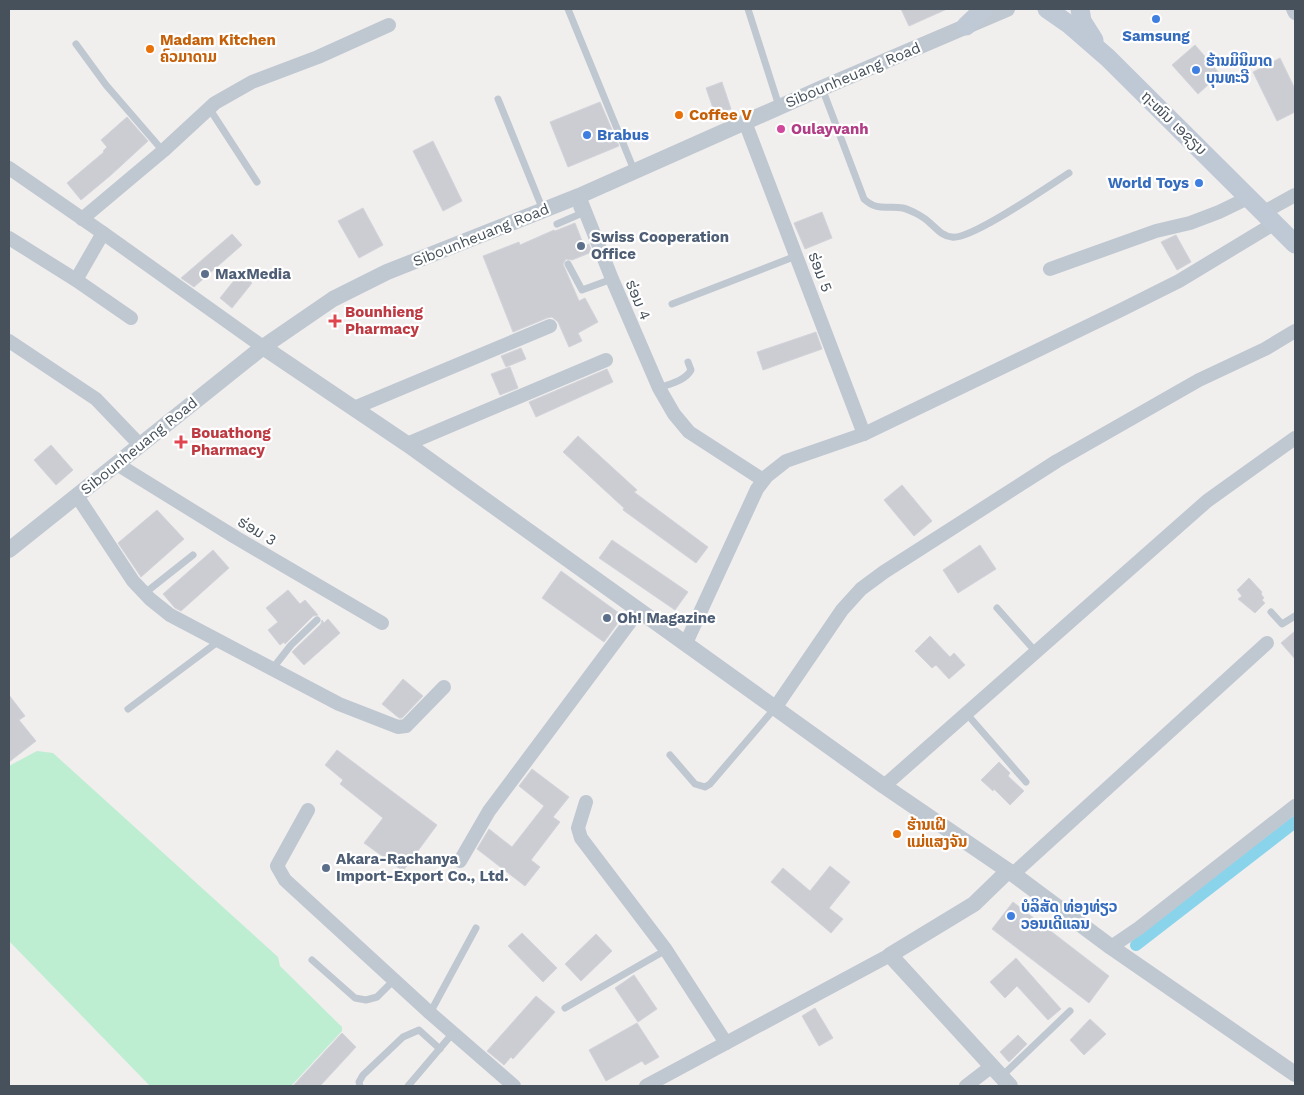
<svg xmlns="http://www.w3.org/2000/svg" width="1304" height="1095" font-family="'Work Sans','Noto Sans Lao',sans-serif">
<style>
.green{fill:#bdeed1}
.lines{fill:none;stroke-linecap:round;stroke-linejoin:round}
.canal{stroke:#8ad4eb;stroke-width:12}
.building{fill:#cbcdd3;stroke:#d2d4da}
.service{stroke:#bfc8d0;stroke-width:7}
.minor{stroke:#bfc8d0;stroke-width:14}
.tertiary{stroke:#bfc8d0;stroke-width:16}
.secondary{stroke:#bfc9d5;stroke-width:19}
.shop-dot{fill:#3f7fe0;stroke:#fff;stroke-width:2}
.food-dot{fill:#e8710a;stroke:#fff;stroke-width:2}
.hotel-dot{fill:#d1479c;stroke:#fff;stroke-width:2}
.service-dot{fill:#5c6f8a;stroke:#fff;stroke-width:2}
.health-dot{fill:#e0444e;stroke:#fff;stroke-width:2}
.labels{text-anchor:middle;dominant-baseline:central;stroke-width:4.5;stroke-linejoin:round;paint-order:stroke}
.shop-label{font-size:15px;font-weight:bold;fill:#366cbe;stroke:#fff;text-anchor:start}
.food-label{font-size:15px;font-weight:bold;fill:#c56008;stroke:#fff;text-anchor:start}
.street-label{font-size:15px;fill:#46515b;stroke:#fff}
.hotel-label{font-size:15px;font-weight:bold;fill:#b23c85;stroke:#fff;text-anchor:start}
.service-label{font-size:15px;font-weight:bold;fill:#4e5e75;stroke:#fff;text-anchor:start}
.health-label{font-size:15px;font-weight:bold;fill:#be3a42;stroke:#fff;text-anchor:start}
</style>
<rect width="100%" height="100%" fill="#f1eeee"/>
<!-- green -->
<polygon class="green" points="37,751 53,753 278,957 280,966 342,1027 342,1031 291,1086 150,1086 9,941 9,766"/>
<g class="lines">
<!-- canal -->
<polyline class="canal" points="1136,945 1295,822"/>
</g>
<!-- building -->
<g class="building">
<polygon points="901,9 947,9 909,26"/>
<polygon points="1195,45 1220,74 1198,94 1172,65"/>
<polygon points="1280,58 1295,89 1295,112 1277,121 1253,72"/>
<polygon points="722,82 731,109 715,114 706,88"/>
<polygon points="600,102 619,146 568,167 550,122"/>
<polygon points="127,117 148,141 111,175 81,200 67,183 104,152 103,151 107,147 101,140"/>
<polygon points="433,141 462,201 443,211 413,151"/>
<polygon points="363,208 383,245 359,258 338,221"/>
<polygon points="822,212 832,238 805,249 794,223"/>
<polygon points="575,223 584,246 589,244 592,252 572,260 566,259 563,264 579,301 585,298 598,322 578,333 582,341 569,347 558,322 552,317 547,318 513,332 483,256 519,242 520,245 554,230 555,231"/>
<polygon points="232,234 242,245 194,287 181,278"/>
<polygon points="1176,235 1191,262 1177,270 1161,242"/>
<polygon points="240,273 252,283 232,308 220,298"/>
<polygon points="816,332 822,349 763,370 757,352"/>
<polygon points="521,348 526,359 506,367 501,356"/>
<polygon points="510,367 518,388 500,395 491,374"/>
<polygon points="607,369 613,382 536,417 529,402"/>
<polygon points="578,436 637,490 634,492 708,547 696,563 623,510 624,508 563,452"/>
<polygon points="51,445 73,470 56,485 34,460"/>
<polygon points="902,485 932,521 914,536 884,500"/>
<polygon points="157,510 184,539 141,577 118,543"/>
<polygon points="612,540 688,592 675,610 599,558"/>
<polygon points="980,545 996,569 958,593 943,570"/>
<polygon points="213,550 229,568 181,611 175,608 163,594"/>
<polygon points="561,571 623,616 604,642 542,598"/>
<polygon points="1249,578 1262,592 1261,594 1264,598 1262,600 1265,603 1255,613 1238,599 1242,596 1237,590"/>
<polygon points="288,590 300,604 305,600 318,615 313,616 285,644 284,642 280,645 268,630 278,622 266,608"/>
<polygon points="328,619 340,633 304,665 292,652 321,624 322,620 324,623"/>
<polygon points="1295,631 1295,659 1281,643"/>
<polygon points="930,636 950,657 954,653 965,665 949,679 936,665 932,668 915,651"/>
<polygon points="403,679 423,696 402,718 399,718 382,704"/>
<polygon points="9,695 25,716 19,720 36,741 9,762"/>
<polygon points="337,750 437,825 403,871 364,843 383,818 340,784 343,780 325,765"/>
<polygon points="999,762 1010,773 1008,776 1024,791 1010,805 994,789 993,791 981,780"/>
<polygon points="532,769 569,797 553,817 560,822 531,860 540,867 525,886 477,849 489,829 512,847 544,806 519,786"/>
<polygon points="830,866 850,882 829,908 843,919 831,933 771,882 783,868 810,891"/>
<polygon points="1013,902 1109,976 1089,1003 992,929"/>
<polygon points="522,933 557,968 543,982 508,946"/>
<polygon points="596,934 612,951 581,981 565,964"/>
<polygon points="1016,958 1061,1009 1048,1020 1017,986 1005,998 990,982"/>
<polygon points="634,975 657,1009 638,1022 615,988"/>
<polygon points="536,996 555,1012 513,1059 511,1057 504,1065 487,1051"/>
<polygon points="815,1008 833,1038 819,1046 802,1016"/>
<polygon points="1090,1019 1106,1034 1084,1055 1070,1040"/>
<polygon points="637,1023 659,1057 645,1065 642,1061 606,1081 589,1050"/>
<polygon points="342,1033 356,1047 320,1086 293,1086"/>
<polygon points="1018,1035 1027,1044 1009,1062 1000,1052"/>
</g>
<g class="lines">
<!-- service -->
<g class="service">
<polyline points="568,9 634,170"/>
<polyline points="748,9 779,106"/>
<polyline points="76,44 106,85 163,151"/>
<path d="M822 88 864 199C878 212 887 205 903 208 911 210 924 217 930 223 937 229 942 236 952 237 970 241 1050 185 1069 173"/>
<polyline points="498,99 543,210"/>
<polyline points="209,108 257,182"/>
<polyline points="557,224 580,214 577,208"/>
<polyline points="568,264 582,290 612,279"/>
<polyline points="672,304 796,256"/>
<path d="M659 388C669 384 685 381 691 370L688 362"/>
<polyline points="145,593 193,555"/>
<polyline points="997,608 1036,652"/>
<polyline points="1271,612 1282,624 1295,616"/>
<polyline points="273,668 291,645 317,620"/>
<polyline points="128,709 219,641"/>
<polyline points="966,713 1026,782"/>
<polyline points="670,755 695,784 705,787 710,784 775,708"/>
<polyline points="312,960 355,998 366,1000 377,997 394,980"/>
<polyline points="565,1008 666,950"/>
<polyline points="430,1013 476,928"/>
<polyline points="1002,1076 1070,1011"/>
<polyline points="360,1086 359,1082 363,1075 403,1037 419,1030 440,1049"/>
<polyline points="408,1086 453,1033"/>
</g>
<!-- minor -->
<g class="minor">
<polyline points="1293,9 1295,13"/>
<polyline points="745,122 864,434"/>
<polyline points="9,168 103,233 263,347"/>
<polyline points="579,196 612,279 659,388 674,414 689,432 763,480"/>
<polyline points="1264,212 1295,195"/>
<polyline points="82,219 163,151 215,103 252,82 318,57 389,25"/>
<polyline points="9,238 76,280 131,318"/>
<polyline points="1050,269 1156,231 1190,223 1219,212 1250,197"/>
<polyline points="76,280 103,233"/>
<polyline points="9,341 96,399 140,445"/>
<polyline points="354,408 550,326"/>
<polyline points="407,444 606,360"/>
<polyline points="117,464 235,537 382,623"/>
<polyline points="77,496 133,581 150,599 170,615 339,704 398,727 406,726 444,687"/>
<polyline points="686,643 757,489 767,476 786,461 864,434 1121,310 1179,281 1275,223"/>
<polyline points="775,708 842,610 861,589 884,572 1057,461 1199,380 1265,349 1295,331"/>
<polyline points="884,786 1207,501 1295,438"/>
<polyline points="586,802 578,828 581,838 666,950 726,1043"/>
<polyline points="308,810 277,866 285,880 430,1013 514,1086"/>
<polyline points="460,861 489,811 639,610"/>
<polyline points="1013,874 1267,643"/>
<polyline points="1111,947 1139,928 1295,806"/>
<polyline points="646,1086 890,955"/>
<polyline points="966,1086 992,1066"/>
</g>
<!-- tertiary -->
<g class="tertiary">
<polyline points="263,347 407,444 884,786 1013,874 1111,947 1295,1074"/>
<polyline points="9,550 263,347 333,299 387,272 579,196 822,88 1007,9"/>
<polyline points="1008,871 974,904 890,955 1010,1086"/>
</g>
<!-- secondary -->
<g class="secondary">
<polyline points="1047,9 1070,25 1108,58 1295,244"/>
<polyline points="1080,9 1082,21 1094,40"/>
<polyline points="966,26 984,9"/>
</g>
</g>
<!-- markers -->
<g class="shop-dot">
<circle cx="1156" cy="19" r="5"/>
<circle cx="1196" cy="70" r="5"/>
<circle cx="587" cy="135" r="5"/>
<circle cx="1199" cy="183" r="5"/>
<circle cx="1011" cy="916" r="5"/>
</g>
<g class="food-dot">
<circle cx="150" cy="49" r="5"/>
<circle cx="679" cy="115" r="5"/>
<circle cx="897" cy="834" r="5"/>
</g>
<circle class="hotel-dot" cx="781" cy="129" r="5"/>
<g class="service-dot">
<circle cx="581" cy="246" r="5"/>
<circle cx="205" cy="274" r="5"/>
<circle cx="607" cy="618" r="5"/>
<circle cx="326" cy="868" r="5"/>
</g>
<g class="health-dot">
<path d="M332.5 313.5h5v5h5v5h-5v5h-5v-5h-5v-5h5z"/>
<path d="M178.5 434.5h5v5h5v5h-5v5h-5v-5h-5v-5h5z"/>
</g>
<g class="labels">
<!-- shop labels -->
<g class="shop-label">
<text x="1156" y="36" text-anchor="middle">Samsung</text>
<text x="1206" y="61">ຮ້ານມິນິມາດ<tspan x="1206" dy="17">ບຸນທະວີ</tspan></text>
<text x="597" y="135">Brabus</text>
<text x="1189" y="183" text-anchor="end">World Toys</text>
<text x="1021" y="907">ບໍລິສັດ ທ່ອງທ່ຽວ<tspan x="1021" dy="17">ວອນເດີແລນ</tspan></text>
</g>
<!-- food labels -->
<g class="food-label">
<text x="160" y="40">Madam Kitchen<tspan x="160" dy="17">ຄົວມາດາມ</tspan></text>
<text x="689" y="115">Coffee V</text>
<text x="907" y="825">ຮ້ານເຝີ<tspan x="907" dy="17">ແມ່ແສງຈັນ</tspan></text>
</g>
<!-- street labels -->
<g class="street-label">
<text transform="translate(853 75) rotate(-23)">Sibounheuang Road</text>
<text transform="translate(1174 123) rotate(44)">ຖະໜົນ ເອຊຽນ</text>
<text transform="translate(481 235) rotate(-22)">Sibounheuang Road</text>
<text transform="translate(820 272) rotate(69)">ຮ່ອມ 5</text>
<text transform="translate(638 300) rotate(67)">ຮ່ອມ 4</text>
<text transform="translate(139 446) rotate(-39)">Sibounheuang Road</text>
<text transform="translate(257 531) rotate(31)">ຮ່ອມ 3</text>
</g>
<!-- hotel labels -->
<g class="hotel-label">
<text x="791" y="129">Oulayvanh</text>
</g>
<!-- service labels -->
<g class="service-label">
<text x="591" y="237">Swiss Cooperation<tspan x="591" dy="17">Office</tspan></text>
<text x="215" y="274">MaxMedia</text>
<text x="617" y="618">Oh! Magazine</text>
<text x="336" y="859">Akara-Rachanya<tspan x="336" dy="17">Import-Export Co., Ltd.</tspan></text>
</g>
<!-- health labels -->
<g class="health-label">
<text x="345" y="312">Bounhieng<tspan x="345" dy="17">Pharmacy</tspan></text>
<text x="191" y="433">Bouathong<tspan x="191" dy="17">Pharmacy</tspan></text>
</g>
</g>
<!-- border -->
<rect width="1304" height="1095" fill="none" stroke="#46515b" stroke-width="20"/>
</svg>
